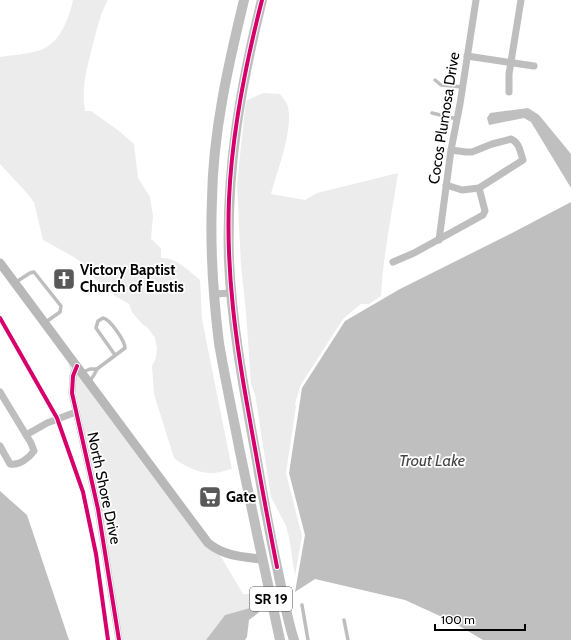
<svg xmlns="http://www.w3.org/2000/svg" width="571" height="640" font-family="Cabin,sans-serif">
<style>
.green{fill:#ececec}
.water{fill:#bfbfbf}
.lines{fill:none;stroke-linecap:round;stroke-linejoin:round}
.service{stroke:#bebebe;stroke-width:3.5}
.minor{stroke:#bebebe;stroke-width:7}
.secondary{stroke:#b8b8b8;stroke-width:9}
.primary{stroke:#bebebe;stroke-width:10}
.cycleway-casing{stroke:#fff;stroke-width:6}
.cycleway{stroke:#d6006c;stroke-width:4}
.labels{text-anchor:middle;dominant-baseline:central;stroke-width:3.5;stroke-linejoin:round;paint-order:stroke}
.shield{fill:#fff;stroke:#4c4c4c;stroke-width:1}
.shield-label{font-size:14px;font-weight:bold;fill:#000}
.street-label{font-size:15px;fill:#000;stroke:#fff}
.poi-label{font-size:15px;font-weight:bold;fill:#000;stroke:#fff;text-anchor:start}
.water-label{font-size:16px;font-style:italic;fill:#444;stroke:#fff}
</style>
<rect width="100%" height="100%" fill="#fff"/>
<!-- green -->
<g class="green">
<path d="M73 0H108C100 14 97 29 93 44 87 67 81 88 85 111H91L119 131 134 144 138 178 150 197 153 216 151 239 161 248V258C176 257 189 271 200 280L202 319 232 469C226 470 219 473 213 473 200 474 183 466 174 458L154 394 152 366 156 358 157 348 155 338 148 328 142 324 132 312 129 304 115 296 106 286 99 282 92 276 83 263 72 256 43 240 34 202 26 192 0 164V57C12 55 32 54 43 49 61 41 69 18 73 0Z"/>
<path d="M264 93 280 94C282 97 286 101 287 104 295 127 277 171 271 194L305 200 317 193 398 173C392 213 383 255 381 296L369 304H361L343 319 300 386 295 404 296 406 286 473 302 536 295 576 289 537 286 526 271 497 255 394 251 384 246 312 241 266 237 184 245 108 247 100Z"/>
<polygon points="67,359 220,555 243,594 260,594 261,599 254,602 250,608 225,615 206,640 122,640 100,503 97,498 76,391"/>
</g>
<!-- water -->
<g class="water">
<polygon points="528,108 539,115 571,154 571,188 531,122 524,118 489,125 487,118 490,113"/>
<polygon points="571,202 571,640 483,640 451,621 405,600 315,579 295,592 305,535 289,473 302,388 345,321 400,289 512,233"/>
<polygon points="0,491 27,515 69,640 0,640"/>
<path d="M261 599C264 611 258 613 249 620L247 637 245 640H206L225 615 250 608 254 602Z"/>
</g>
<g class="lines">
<!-- service -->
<g class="service">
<polyline points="435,80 441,85 462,87"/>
<polyline points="432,113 457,119"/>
<polyline points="16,282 30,273 34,272 61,306 60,312 46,322"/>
<path d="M97 369 125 348C125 341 110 319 103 318L98 321 96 328 115 355"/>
<polyline points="83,372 90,369 97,369 94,375 89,382"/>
<polyline points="302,605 308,640"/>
<polyline points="344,620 348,640"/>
</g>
<!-- minor -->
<g class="minor">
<polyline points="467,56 534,66"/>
<polyline points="509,92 509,74 521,0"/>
<path d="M446 185 462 190 479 188 523 160C520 152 520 143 511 139L492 144 472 152H466L451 150"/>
<polyline points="439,240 451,150 460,104 476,0"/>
<polyline points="393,262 414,253 483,215 485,211 479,188"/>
<polyline points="214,294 231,293"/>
<polyline points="77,366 73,376 72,393 98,509 119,640"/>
<path d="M0 392 31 443 34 451C29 458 19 466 10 464L0 446"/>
<polyline points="26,435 47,423 76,412"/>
</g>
<!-- secondary -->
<path class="secondary" d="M0 263 208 543C224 556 242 557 261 559"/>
<!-- primary -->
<g class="primary">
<path d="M244 0C228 66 213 132 212 199 210 247 213 295 219 343 225 379 233 415 240 452 253 515 266 577 280 640"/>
<path d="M262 0C240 88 226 170 229 261 232 328 245 395 257 461 264 503 272 545 281 586 285 604 288 622 294 640"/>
</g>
<!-- cycleway casing -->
<g class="cycleway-casing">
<g id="cycleway">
<path d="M262 0C245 66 232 131 229 199 226 272 236 344 249 415 258 466 267 516 277 567"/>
<polyline points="0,318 57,418 83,492 96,554 108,640"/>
<polyline points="77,366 73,376 72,393 98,509 119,640"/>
</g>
</g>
<!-- cycleway -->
<use href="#cycleway" class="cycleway"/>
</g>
<!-- icons -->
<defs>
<g id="church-square" transform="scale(1.15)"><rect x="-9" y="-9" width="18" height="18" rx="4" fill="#595959" stroke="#fff"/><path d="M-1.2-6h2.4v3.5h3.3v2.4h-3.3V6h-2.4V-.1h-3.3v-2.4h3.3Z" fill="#fff"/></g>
<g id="supermarket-square" transform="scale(1.15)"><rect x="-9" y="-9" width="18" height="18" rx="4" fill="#595959" stroke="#fff"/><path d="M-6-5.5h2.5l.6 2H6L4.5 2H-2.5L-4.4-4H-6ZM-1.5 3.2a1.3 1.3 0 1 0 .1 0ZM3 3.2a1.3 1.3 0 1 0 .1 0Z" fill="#fff"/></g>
</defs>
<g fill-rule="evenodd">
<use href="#church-square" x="64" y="279"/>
<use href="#supermarket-square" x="210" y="497"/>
</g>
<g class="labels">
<!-- shield labels -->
<rect class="shield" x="250" y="587" width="42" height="24" rx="3"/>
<g class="shield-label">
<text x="271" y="599">SR 19</text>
</g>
<!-- street labels -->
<g class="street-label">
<text transform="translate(444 118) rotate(-81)">Cocos Plumosa Drive</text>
<text transform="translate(104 488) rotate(78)">North Shore Drive</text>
</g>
<!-- poi labels -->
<g class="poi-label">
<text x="80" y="270">Victory Baptist<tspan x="80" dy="17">Church of Eustis</tspan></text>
<text x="226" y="497">Gate</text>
</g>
<!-- water labels -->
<g class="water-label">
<text x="432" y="460">Trout Lake</text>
</g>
</g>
<!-- scale -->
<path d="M435 624v6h90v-6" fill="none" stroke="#000000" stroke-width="2"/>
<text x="441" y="624" font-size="12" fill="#000000" stroke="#ffffff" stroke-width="3" paint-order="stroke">100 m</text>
</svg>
